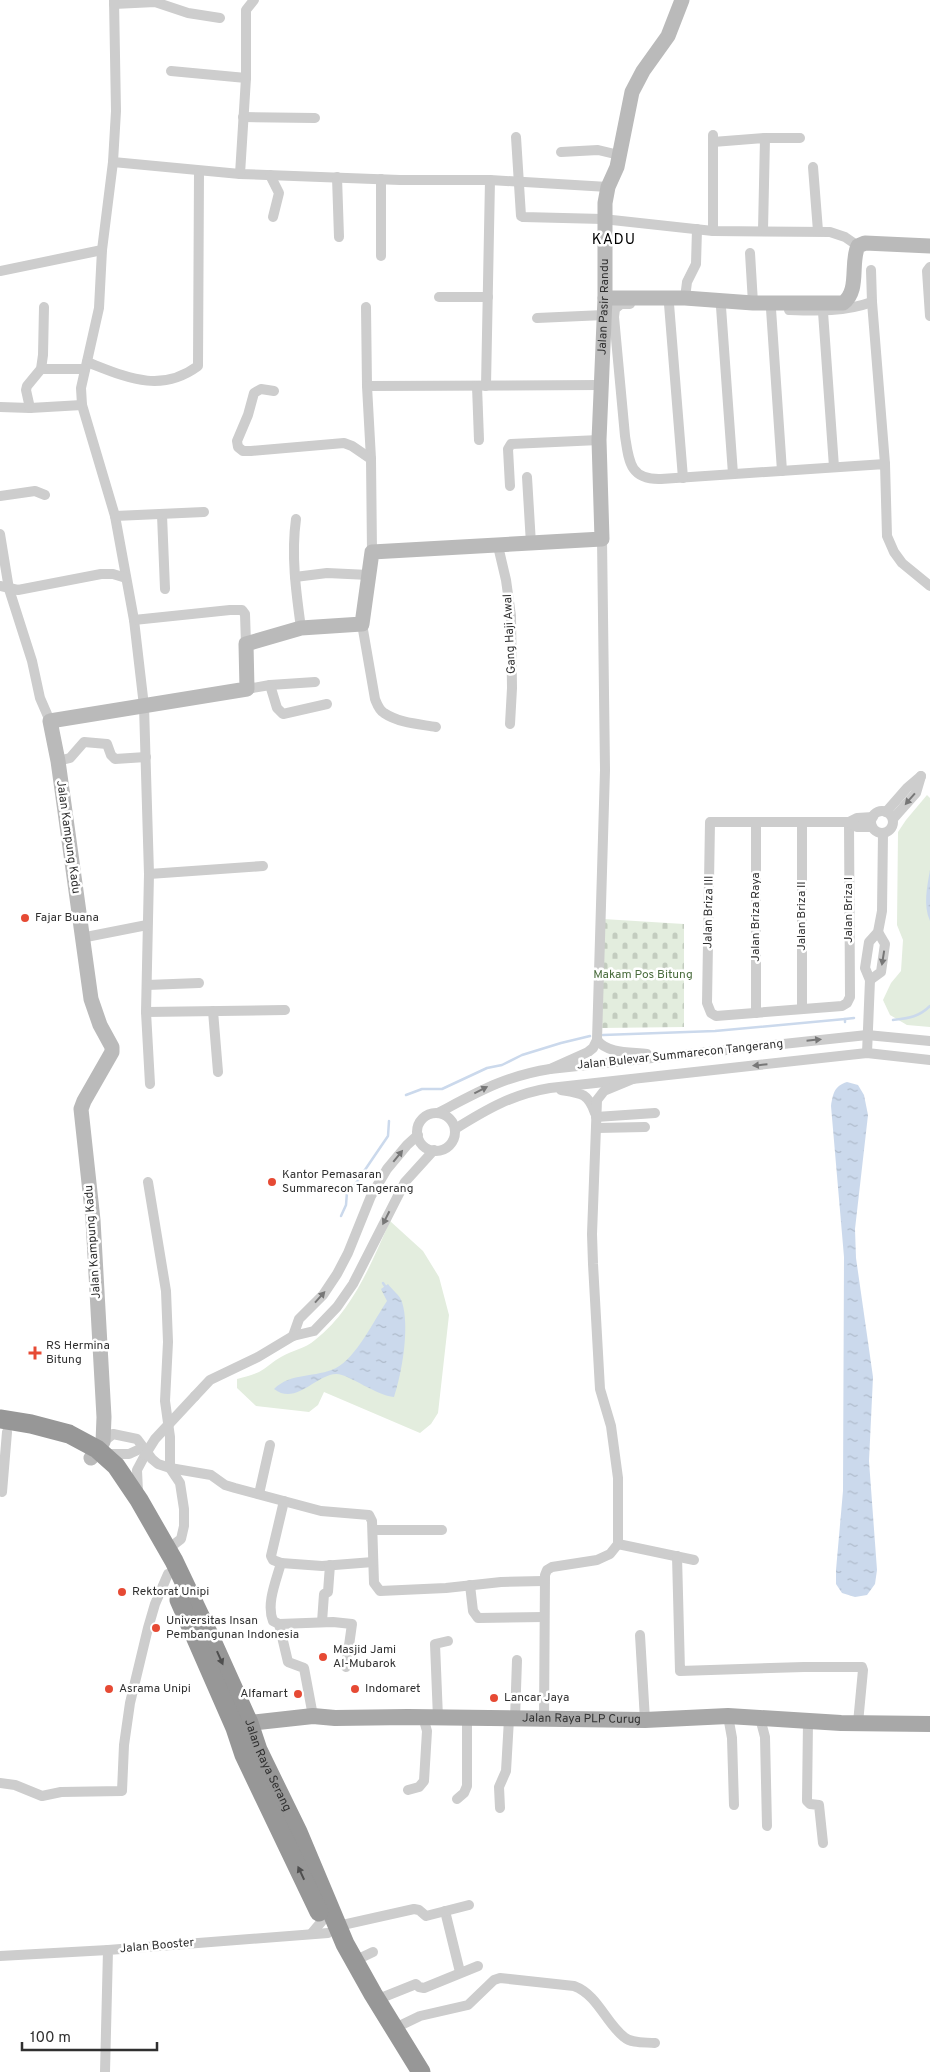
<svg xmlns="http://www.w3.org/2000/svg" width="930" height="2072" font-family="Overpass,sans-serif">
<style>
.cemetery{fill:url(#cemetery-stones)}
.park{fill:#e3edde}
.water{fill:url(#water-ripples)}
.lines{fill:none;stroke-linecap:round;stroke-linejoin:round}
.stream{stroke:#cbd9ec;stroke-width:2.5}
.street{stroke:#cdcdcd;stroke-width:10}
.secondary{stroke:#bababa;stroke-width:15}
.primary{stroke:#a8a8a8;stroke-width:16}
.highway{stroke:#979797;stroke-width:19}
.street-bridge{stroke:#cdcdcd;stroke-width:10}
.oneway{fill:#777}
.oneway2{fill:#4f4f4f}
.poi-dot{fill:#e64a34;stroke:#fff;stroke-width:2}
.labels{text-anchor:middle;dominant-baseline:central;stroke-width:5;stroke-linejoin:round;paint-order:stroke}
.street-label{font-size:12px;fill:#303030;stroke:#fff}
.poi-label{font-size:12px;fill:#303030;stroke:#fff;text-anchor:start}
.park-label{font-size:12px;fill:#4a6c3d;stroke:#fff}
.quarter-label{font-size:15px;letter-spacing:1px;fill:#000;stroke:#fff}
</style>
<defs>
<pattern id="cemetery-stones" width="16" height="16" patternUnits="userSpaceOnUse" patternTransform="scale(1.25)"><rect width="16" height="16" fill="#e3edde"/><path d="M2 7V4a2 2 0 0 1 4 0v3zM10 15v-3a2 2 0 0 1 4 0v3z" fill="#c3ccbf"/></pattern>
<pattern id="water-ripples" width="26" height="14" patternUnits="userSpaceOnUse" patternTransform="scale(1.25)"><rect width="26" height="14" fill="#cbd9ec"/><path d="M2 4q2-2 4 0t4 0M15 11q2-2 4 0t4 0" fill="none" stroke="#afbbcb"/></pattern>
</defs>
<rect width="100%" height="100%" fill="#fff"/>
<!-- cemetery -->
<polygon class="cemetery" points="603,919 684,924 684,1027 602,1028"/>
<!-- park -->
<g class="park">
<polygon points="927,795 930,798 930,1027 907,1025 890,1015 883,1000 891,983 901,971 903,940 897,925 898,832 906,820"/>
<path d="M390 1221 423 1251 439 1277 449 1315 438 1413 431 1424 420 1433 324 1392 318 1405 309 1412 256 1406 237 1388V1379C244 1377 252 1375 259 1372 267 1368 273 1361 281 1357 292 1350 305 1349 315 1340 353 1310 371 1264 390 1221Z"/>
</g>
<!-- water -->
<g class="water">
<path d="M930 870V921C923 905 927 887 930 870Z"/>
<path d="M847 1082 858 1085 864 1095 868 1115 855 1229 856 1258 873 1377 869 1461 877 1570 875 1584 867 1595 855 1597 842 1593 836 1584V1570L843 1491 844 1257 831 1106C833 1094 834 1086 847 1082Z"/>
<path d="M388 1284C392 1290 400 1295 402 1302 410 1327 402 1373 394 1397 377 1396 347 1373 336 1374 315 1375 296 1406 274 1389 291 1372 316 1378 336 1368 356 1358 374 1320 387 1301L381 1289Z"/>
</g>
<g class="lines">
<!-- stream -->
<g class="stream">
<path d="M893 1020C909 1018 919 1017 930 1006"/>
<polyline points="845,1022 845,1019 854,1018"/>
<polyline points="603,1035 715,1031 845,1019"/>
<polyline points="406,1095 422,1089 442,1089 487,1068 502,1065 522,1055 561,1043 590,1036"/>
<polyline points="341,1216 346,1205 347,1192 354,1186 388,1136 389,1121"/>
<polyline points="383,1283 385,1286"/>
</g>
<!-- street -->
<g class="street">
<polyline points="114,0 116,111 113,162 102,250 99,308 81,388 82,405 115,516 134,620 144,706 149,874 146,1012 150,1084"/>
<polyline points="114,4 155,2 188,13 220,18"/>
<polyline points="171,71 246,78"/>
<polyline points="243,117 315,118"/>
<polyline points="516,137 521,216 523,217 603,219 713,231 830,232 845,237 858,246"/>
<polyline points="765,138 800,138"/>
<polyline points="713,142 765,138 763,230"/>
<polyline points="561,152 598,150 619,155"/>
<polyline points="113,162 240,174 400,180 490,180 608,187"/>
<polyline points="813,167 818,231"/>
<polyline points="240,174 246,78 246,10 254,0"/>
<polyline points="270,175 279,193 273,217"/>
<polyline points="337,177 339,237"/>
<polyline points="381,179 381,256"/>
<polyline points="713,231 713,135"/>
<polyline points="750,253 753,303"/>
<polyline points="930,267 927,271 930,316"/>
<polyline points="871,270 872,302 885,464"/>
<polyline points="0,271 102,250"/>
<polyline points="439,297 488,297"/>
<polyline points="685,298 687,282 696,264 697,229"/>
<path d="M630 304H621L615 309 614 317 625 436C629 462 630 480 661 479L885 464 887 536 894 552 902 563 930 586"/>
<polyline points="669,304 683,478"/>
<polyline points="366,307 367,386 601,385"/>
<polyline points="721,307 733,474"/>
<polyline points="771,309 782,471"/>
<path d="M789 310C818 311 844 312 872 302"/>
<polyline points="823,312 834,467"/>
<polyline points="537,318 604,315"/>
<path d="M87 362C126 377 160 394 198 366L199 171"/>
<polyline points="41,369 85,369"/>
<polyline points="367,386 371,459"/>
<polyline points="477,386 479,440"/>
<polyline points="486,386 490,180"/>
<polyline points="274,391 261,389 254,393 248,415 237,441 238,447 243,451 251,451 344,443 352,446 371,459 372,552"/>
<polyline points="0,407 30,408 82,405"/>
<polyline points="30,408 26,390 27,386 41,369 43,355 44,307"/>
<polyline points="527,477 531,544"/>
<polyline points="510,486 508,449 511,444 599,440"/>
<polyline points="0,496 35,491 45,495"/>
<polyline points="162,515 165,589"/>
<polyline points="115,516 204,512"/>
<path d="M296 519C291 555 296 592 301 628"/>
<polyline points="0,534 9,589 32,661 40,698 50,721"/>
<polyline points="498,546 506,580 511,616 512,688 510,724"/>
<polyline points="295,577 327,573 369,575"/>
<polyline points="0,586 18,590 101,574 113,574 126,578"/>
<polyline points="134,620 230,610 242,610 245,614 246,644"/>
<path d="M362 624 375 699C377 704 379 710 384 713 399 723 419 724 436 727"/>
<polyline points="270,685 315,682"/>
<polyline points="247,689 270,685 277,708 283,714 327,704"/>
<polyline points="58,761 70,758 84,742 107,744 111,755 115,759 146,757"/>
<circle cx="882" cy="822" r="11"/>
<polyline points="886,812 907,788 921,776"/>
<polyline points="893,819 916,793 921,776"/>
<polyline points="756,822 756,1013"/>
<polyline points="802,822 802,1009"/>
<polyline points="849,822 850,997 847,1003 842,1006 716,1016 711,1013 707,1003 710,822 849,822 857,818 873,817"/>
<polyline points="849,822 857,827 872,827"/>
<polyline points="149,874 263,866"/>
<polyline points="81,938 147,925"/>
<polyline points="870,980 881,972 885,944 878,932"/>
<polyline points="147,985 199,983"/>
<polyline points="213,1011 218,1072"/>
<polyline points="146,1012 285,1010"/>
<path d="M597 1040C608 1054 630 1052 647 1054"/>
<polyline points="867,1053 870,980 865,968 869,942 878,932 882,911 883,833"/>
<polyline points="550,1069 588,1052 593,1048 597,1040 605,770 602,539"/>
<path d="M561 1090C581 1093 588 1093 595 1113"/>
<path d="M438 1113C478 1092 505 1076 550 1069L867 1035 930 1041"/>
<circle cx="436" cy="1132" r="19"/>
<polyline points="596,1117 655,1113"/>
<polyline points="597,1128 645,1127"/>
<path d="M455 1129C487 1109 513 1094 550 1088L867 1053 930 1060"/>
<polyline points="148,1182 166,1291 168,1342 165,1401 170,1437 170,1468 180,1483 184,1509 184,1526 181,1539 168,1549"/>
<polyline points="293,1336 299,1319 323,1295 337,1274 348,1253 371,1196 387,1169 407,1145 418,1135"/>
<polyline points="195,1396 210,1380 258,1357 293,1336 314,1331 337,1307 353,1284 405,1182 434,1150"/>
<polyline points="103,1442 113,1434 137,1439 152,1459 158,1464 170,1468 211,1475 225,1485 235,1488 321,1511 369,1515 372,1521 374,1583 380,1591 446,1588 501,1582 543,1581"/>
<polyline points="106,1454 129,1454 140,1449"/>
<polyline points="2,1492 7,1432"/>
<polyline points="138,1492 137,1470 145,1455"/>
<polyline points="259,1494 270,1445"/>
<path d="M284 1501 271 1556 273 1560 281 1563C276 1581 266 1604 273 1621L279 1624 288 1662 304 1668 313 1716"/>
<polyline points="373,1530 442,1530"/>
<polyline points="618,1544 694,1560"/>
<polyline points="677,1556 680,1671 804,1667 862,1667 863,1670 858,1723"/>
<polyline points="281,1563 322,1566 373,1562"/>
<polyline points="470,1585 473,1611 478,1618 544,1617"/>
<polyline points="322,1622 324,1594 328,1592 330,1565"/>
<polyline points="279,1624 333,1622 352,1624 346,1667"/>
<polyline points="640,1635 645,1720"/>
<polyline points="728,1716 732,1738 734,1805"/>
<polyline points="438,1718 435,1644 448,1641"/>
<polyline points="760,1718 765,1737 767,1826"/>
<polyline points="515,1719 517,1660"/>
<polyline points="544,1720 545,1575 547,1570 552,1567 597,1560 610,1554 618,1544 618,1478 611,1426 600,1389 593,1264 592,1234 597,1100 604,1091 633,1079"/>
<polyline points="808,1721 807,1801 810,1804 819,1805 823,1843"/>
<polyline points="0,1783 15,1785 42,1796 61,1792 122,1791 124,1745 130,1703 148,1628 155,1604 168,1574"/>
<polyline points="408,1790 419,1787 424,1781 427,1731 423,1717"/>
<polyline points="457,1799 464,1793 467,1786 467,1718"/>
<polyline points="500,1808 499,1787 506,1771 509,1719"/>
<polyline points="445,1911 460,1972"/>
<polyline points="338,1926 414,1909 419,1910 426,1916 469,1905"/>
<polyline points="312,1933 322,1921"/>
<polyline points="0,1956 108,1950"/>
<polyline points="354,1961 373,1952"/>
<polyline points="376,2000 416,1984 419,1987 424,1988 478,1966"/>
<path d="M395 2028 420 2016 468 2005 494 1980 500 1978 574 1986C598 1995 605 2022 624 2037 632 2044 645 2042 655 2043"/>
<polyline points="105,2072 108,1950 328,1933"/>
</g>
<!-- secondary -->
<g class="secondary">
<path d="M605 298H685L753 303H843C860 291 850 263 858 246L865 243 930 246"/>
<path id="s1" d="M91 1458 103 1442 104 1417 93 1220 81 1109 84 1101 112 1052V1047L100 1025 91 999 58 761 50 721 247 689 246 644 301 628 362 624 372 552 602 539 599 440 605 298V203L608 187 617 167 632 92 643 71 668 36 682 0"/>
</g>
<!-- primary -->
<path class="primary" id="s2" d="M237 1728 249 1723 313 1716 335 1718 408 1717 645 1720 728 1716 841 1723 930 1724"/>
<!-- highway -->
<g class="highway">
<path id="s3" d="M0 1419 31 1424 69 1434 97 1449 116 1466 139 1500 174 1561 213 1643 249 1723 258 1750 298 1832 345 1944 373 1994 421 2072"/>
<polyline points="179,1600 235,1728 244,1755 319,1912"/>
</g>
<!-- street-bridge -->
<polyline class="street-bridge" points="145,1455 155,1439 195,1396"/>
</g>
<!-- one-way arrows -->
<defs><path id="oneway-solid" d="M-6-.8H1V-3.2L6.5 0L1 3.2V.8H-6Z" transform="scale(1.25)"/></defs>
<g class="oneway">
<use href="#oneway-solid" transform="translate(910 799) rotate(131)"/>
<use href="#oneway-solid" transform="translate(883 958) rotate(99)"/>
<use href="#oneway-solid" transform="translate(814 1040) rotate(-6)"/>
<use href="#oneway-solid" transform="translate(760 1065) rotate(174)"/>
<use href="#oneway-solid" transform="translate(481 1090) rotate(-27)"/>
<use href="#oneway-solid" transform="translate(398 1156) rotate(-51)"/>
<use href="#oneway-solid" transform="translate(386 1218) rotate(117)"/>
<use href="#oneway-solid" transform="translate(320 1297) rotate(-48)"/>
</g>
<g class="oneway2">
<use href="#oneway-solid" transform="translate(220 1658) rotate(66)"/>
<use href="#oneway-solid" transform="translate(301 1873) rotate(-115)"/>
</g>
<!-- markers -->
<g class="poi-dot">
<circle cx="25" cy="918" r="5"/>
<circle cx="272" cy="1182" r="5"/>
<path d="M32.5 1345.5h5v5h5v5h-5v5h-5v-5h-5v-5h5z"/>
<circle cx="122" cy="1592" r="5"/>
<circle cx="156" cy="1628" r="5"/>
<circle cx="323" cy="1657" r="5"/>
<circle cx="109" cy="1689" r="5"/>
<circle cx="355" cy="1689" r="5"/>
<circle cx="298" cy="1694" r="5"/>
<circle cx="494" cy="1698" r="5"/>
</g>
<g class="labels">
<!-- street labels -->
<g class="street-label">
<text stroke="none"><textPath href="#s1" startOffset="1656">Jalan Pasir Randu</textPath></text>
<text transform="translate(510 634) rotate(-93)">Gang Haji Awal</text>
<text transform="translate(68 837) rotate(82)">Jalan Kampung Kadu</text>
<text transform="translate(849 910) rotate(-90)">Jalan Briza I</text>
<text transform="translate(709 912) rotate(-89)">Jalan Briza III</text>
<text transform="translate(802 916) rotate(-90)">Jalan Briza II</text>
<text transform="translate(756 917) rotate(-90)">Jalan Briza Raya</text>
<text transform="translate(680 1055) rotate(-6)">Jalan Bulevar Summarecon Tangerang</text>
<text transform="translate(93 1242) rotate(-94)">Jalan Kampung Kadu</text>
<text stroke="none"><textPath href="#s2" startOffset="346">Jalan Raya PLP Curug</textPath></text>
<text stroke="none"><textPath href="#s3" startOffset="464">Jalan Raya Serang</textPath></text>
<text transform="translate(157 1946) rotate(-5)">Jalan Booster</text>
</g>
<!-- poi labels -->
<g class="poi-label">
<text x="35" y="918">Fajar Buana</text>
<text x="282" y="1175">Kantor Pemasaran<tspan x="282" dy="14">Summarecon Tangerang</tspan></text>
<text x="46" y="1346">RS Hermina<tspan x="46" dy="14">Bitung</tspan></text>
<text x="132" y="1592">Rektorat Unipi</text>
<text x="166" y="1621">Universitas Insan<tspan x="166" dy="14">Pembangunan Indonesia</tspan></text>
<text x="333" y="1650">Masjid Jami<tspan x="333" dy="14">Al-Mubarok</tspan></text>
<text x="119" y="1689">Asrama Unipi</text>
<text x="365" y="1689">Indomaret</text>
<text x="288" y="1694" text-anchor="end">Alfamart</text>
<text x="504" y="1698">Lancar Jaya</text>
</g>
<!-- park labels -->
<g class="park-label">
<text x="643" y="975">Makam Pos Bitung</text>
</g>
<!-- quarter labels -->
<g class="quarter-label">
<text x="614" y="240">KADU</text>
</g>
</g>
<!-- scale -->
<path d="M22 2042v8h135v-8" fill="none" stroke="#303030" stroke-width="2.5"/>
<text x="30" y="2042" font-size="15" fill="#303030" stroke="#ffffff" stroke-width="4" paint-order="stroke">100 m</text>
</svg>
